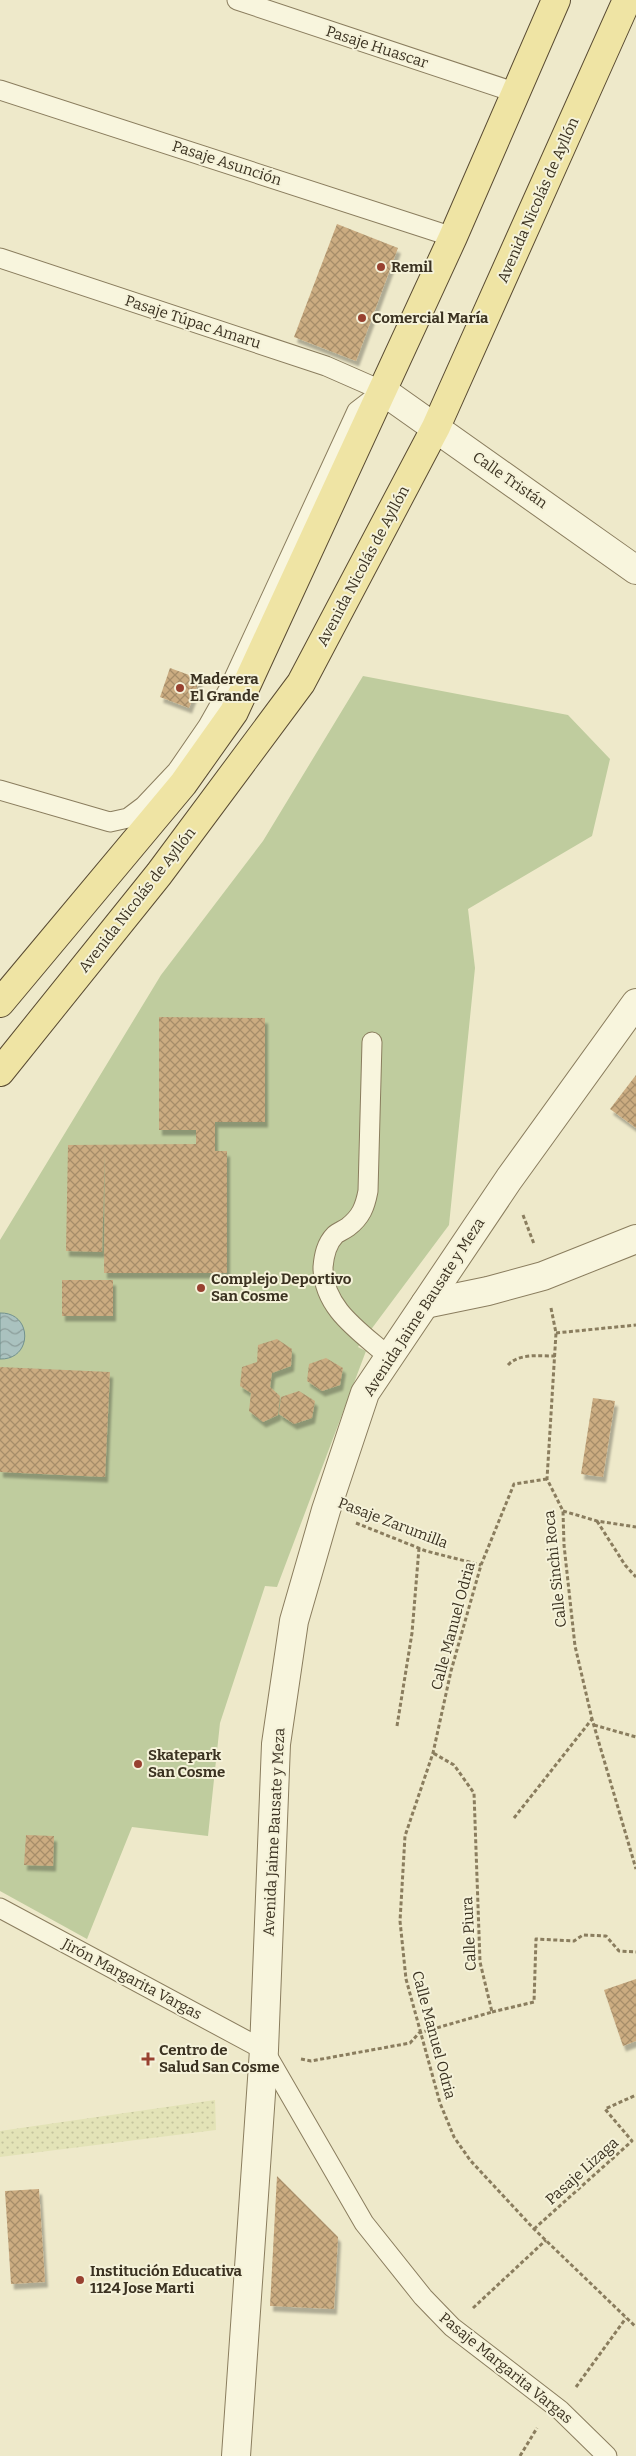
<svg xmlns="http://www.w3.org/2000/svg" width="636" height="2456" font-family="Bitter,serif">
<style>
.farmland{fill:url(#farmland-dots)}
.pitch{fill:#bfcc9e}
.water{fill:url(#water-waves);stroke:#71918e}
.building{fill:url(#building-cross-hatch);filter:url(#shadow)}
.lines{fill:none;stroke-linecap:round;stroke-linejoin:round}
.service-casing{stroke:#8a7d5e;stroke-width:21}
.pedestrian-casing{stroke:#8a7d5e;stroke-width:30}
.minor-casing{stroke:#8a7d5e;stroke-width:30}
.tertiary-casing{stroke:#8a7d5e;stroke-width:30}
.primary-casing{stroke:#594b32;stroke-width:30}
.path{stroke:#8a7d5e;stroke-width:3;stroke-dasharray:4 2.5;stroke-linecap:butt}
.service{stroke:#f8f5dd;stroke-width:19}
.pedestrian{stroke:#f8f5dd;stroke-width:28}
.minor{stroke:#f8f5dd;stroke-width:28}
.tertiary{stroke:#f8f5dd;stroke-width:28}
.primary{stroke:#efe4a4;stroke-width:28}
.poi-dot{fill:#984130;stroke:#f5f2d9;stroke-width:2}
.labels{text-anchor:middle;dominant-baseline:central;stroke-width:4;stroke-linejoin:round;paint-order:stroke}
.street-label{font-size:15px;fill:#3b3221;stroke:#f5f2d9}
.poi-label{font-size:15px;font-weight:bold;fill:#3b3221;stroke:#f5f2d9;text-anchor:start}
</style>
<defs>
<pattern id="farmland-dots" width="8" height="8" patternUnits="userSpaceOnUse" patternTransform="scale(1.25)"><rect width="8" height="8" fill="#e3e3b7"/><path d="M2 2h.1M6 6h.1" fill="none" stroke="#c4c39d" stroke-width="1.8" stroke-linecap="round"/></pattern>
<pattern id="water-waves" width="16" height="10" patternUnits="userSpaceOnUse" patternTransform="scale(1.25)"><rect width="16" height="10" fill="#aac2bf"/><path d="M0 5q4-4 8 0t8 0" fill="none" stroke="#8c9e9b"/></pattern>
<pattern id="building-cross-hatch" width="8" height="8" patternUnits="userSpaceOnUse" patternTransform="scale(1.25)"><rect width="8" height="8" fill="#cbac81"/><path d="M0 0l8 8M0 8l8-8" fill="none" stroke="#a68d69"/></pattern>
<filter id="shadow"><feDropShadow dx="3" dy="5.5" stdDeviation="1" flood-color="#0004"/></filter>
</defs>
<rect width="100%" height="100%" fill="#eee9ca"/>
<!-- farmland -->
<polygon class="farmland" points="215,2100 216,2130 0,2157 0,2131"/>
<!-- pitch -->
<polygon class="pitch" points="363,676 568,715 610,759 592,836 468,909 475,968 449,1225 358,1347 366,1351 277,1587 265,1586 220,1723 208,1836 132,1827 87,1939 0,1891 0,1240 161,975 263,841"/>
<!-- water -->
<path class="water" d="M0 1313C33 1312 33 1360 0 1359Z"/>
<!-- building -->
<g class="building">
<polygon points="337,224 398,248 356,361 294,337"/>
<polygon points="170,668 200,679 189,708 160,697"/>
<polygon points="159,1017 265,1018 265,1122 215,1122 215,1151 227,1151 227,1273 104,1273 105,1150 102,1252 66,1251 68,1145 196,1144 196,1130 159,1130"/>
<polygon points="636,1075 636,1128 610,1109"/>
<rect x="62" y="1280" width="51" height="36"/>
<polygon points="277,1339 292,1349 291,1366 272,1373 270,1387 280,1396 278,1415 263,1422 249,1411 251,1393 240,1386 242,1367 257,1362 258,1345"/>
<polygon points="326,1358 343,1368 340,1385 322,1391 307,1381 309,1364"/>
<polygon points="0,1367 110,1372 105,1477 0,1472"/>
<polygon points="299,1391 315,1401 312,1418 294,1424 279,1414 281,1397"/>
<polygon points="593,1398 615,1401 603,1477 581,1474"/>
<polygon points="26,1835 54,1836 53,1866 24,1865"/>
<polygon points="636,1979 636,2041 623,2046 604,1990"/>
<polygon points="277,2176 338,2237 334,2309 270,2306"/>
<polygon points="39,2189 45,2282 11,2284 5,2191"/>
</g>
<g class="lines">
<!-- service casing -->
<g class="service-casing">
<g id="service">
<polyline points="237,0 517,93"/>
<polyline points="0,90 453,237"/>
<polyline points="0,258 326,366 383,391 357,411 230,687 208,726 177,771 144,806 128,818 110,822 0,790"/>
<path d="M372 1042 368 1191C365 1207 361 1217 348 1227 344 1230 338 1232 335 1235 326 1244 324 1256 323 1267 323 1309 361 1332 389 1357"/>
<polyline points="0,1908 264,2050 364,2223 423,2297 452,2327 560,2410 607,2456"/>
</g>
</g>
<!-- pedestrian casing -->
<g class="pedestrian-casing">
<polyline id="pedestrian" points="425,1304 488,1291 543,1276 636,1239"/>
</g>
<!-- minor casing -->
<g class="minor-casing">
<polyline id="minor" points="383,391 636,570"/>
</g>
<!-- tertiary casing -->
<g class="tertiary-casing">
<polyline id="tertiary" points="236,2456 264,2050 276,1744 294,1621 326,1510 365,1393 509,1179 636,1003"/>
</g>
<!-- primary casing -->
<g class="primary-casing">
<g id="primary">
<polyline points="0,1003 183,784 234,712 453,237 556,0"/>
<polyline points="0,1072 159,874 301,683 436,427 627,0"/>
</g>
</g>
<!-- path -->
<g class="path">
<polyline points="523,1215 534,1244"/>
<polyline points="551,1308 556,1333 547,1479 563,1511 564,1545 575,1646 592,1719 636,1869"/>
<polyline points="556,1333 636,1325"/>
<path d="M508 1365C519 1353 540 1356 555 1356"/>
<polyline points="547,1479 514,1484 481,1565 451,1671 433,1753 405,1836 400,1921 406,1979 440,2103 454,2137 470,2160 534,2229 636,2327"/>
<polyline points="563,1511 597,1521 636,1527"/>
<polyline points="597,1521 625,1565 636,1577"/>
<polyline points="356,1523 426,1551 481,1565"/>
<polyline points="594,1725 636,1737"/>
<polyline points="397,1726 412,1633 419,1548"/>
<polyline points="514,1818 592,1719"/>
<polyline points="492,2012 534,2002 536,1939 574,1941 583,1935 606,1936 619,1951 636,1952"/>
<polyline points="301,2059 311,2061 410,2043 419,2033 492,2012 480,1962 474,1793 454,1765 433,1753"/>
<polyline points="534,2229 632,2141 605,2109 636,2095"/>
<polyline points="473,2308 546,2240"/>
<polyline points="576,2387 626,2318"/>
<polyline points="520,2456 537,2428"/>
</g>
<!-- service -->
<use href="#service" class="service"/>
<!-- pedestrian -->
<use href="#pedestrian" class="pedestrian"/>
<!-- minor -->
<use href="#minor" class="minor"/>
<!-- tertiary -->
<use href="#tertiary" class="tertiary"/>
<!-- primary -->
<use href="#primary" class="primary"/>
</g>
<!-- markers -->
<g class="poi-dot">
<circle cx="381" cy="267" r="5"/>
<circle cx="362" cy="318" r="5"/>
<circle cx="180" cy="688" r="5"/>
<circle cx="201" cy="1288" r="5"/>
<circle cx="138" cy="1764" r="5"/>
<path d="M145.5 2051.5h5v5h5v5h-5v5h-5v-5h-5v-5h5z"/>
<circle cx="80" cy="2280" r="5"/>
</g>
<g class="labels">
<!-- street labels -->
<g class="street-label">
<text transform="translate(377 47) rotate(18)">Pasaje Huascar</text>
<text transform="translate(227 163) rotate(18)">Pasaje Asunción</text>
<text transform="translate(538 200) rotate(-66)">Avenida Nicolás de Ayllón</text>
<text transform="translate(193 322) rotate(18)">Pasaje Túpac Amaru</text>
<text transform="translate(510 480) rotate(35)">Calle Tristán</text>
<text transform="translate(363 566) rotate(-62)">Avenida Nicolás de Ayllón</text>
<text transform="translate(137 900) rotate(-52)">Avenida Nicolás de Ayllón</text>
<text transform="translate(424 1307) rotate(-57)">Avenida Jaime Bausate y Meza</text>
<text transform="translate(393 1523) rotate(21)">Pasaje Zarumilla</text>
<text transform="translate(555 1569) rotate(-96)">Calle Sinchi Roca</text>
<text transform="translate(453 1626) rotate(-75)">Calle Manuel Odria</text>
<text transform="translate(274 1832) rotate(-87)">Avenida Jaime Bausate y Meza</text>
<text transform="translate(469 1934) rotate(-93)">Calle Piura</text>
<text transform="translate(132 1979) rotate(28)">Jirón Margarita Vargas</text>
<text transform="translate(434 2035) rotate(75)">Calle Manuel Odria</text>
<text transform="translate(582 2171) rotate(-42)">Pasaje Lizaga</text>
<text transform="translate(506 2368) rotate(39)">Pasaje Margarita Vargas</text>
</g>
<!-- poi labels -->
<g class="poi-label">
<text x="391" y="267">Remil</text>
<text x="372" y="318">Comercial María</text>
<text x="190" y="679">Maderera<tspan x="190" dy="17">El Grande</tspan></text>
<text x="211" y="1279">Complejo Deportivo<tspan x="211" dy="17">San Cosme</tspan></text>
<text x="148" y="1755">Skatepark<tspan x="148" dy="17">San Cosme</tspan></text>
<text x="159" y="2050">Centro de<tspan x="159" dy="17">Salud San Cosme</tspan></text>
<text x="90" y="2271">Institución Educativa<tspan x="90" dy="17">1124 Jose Marti</tspan></text>
</g>
</g>
</svg>
